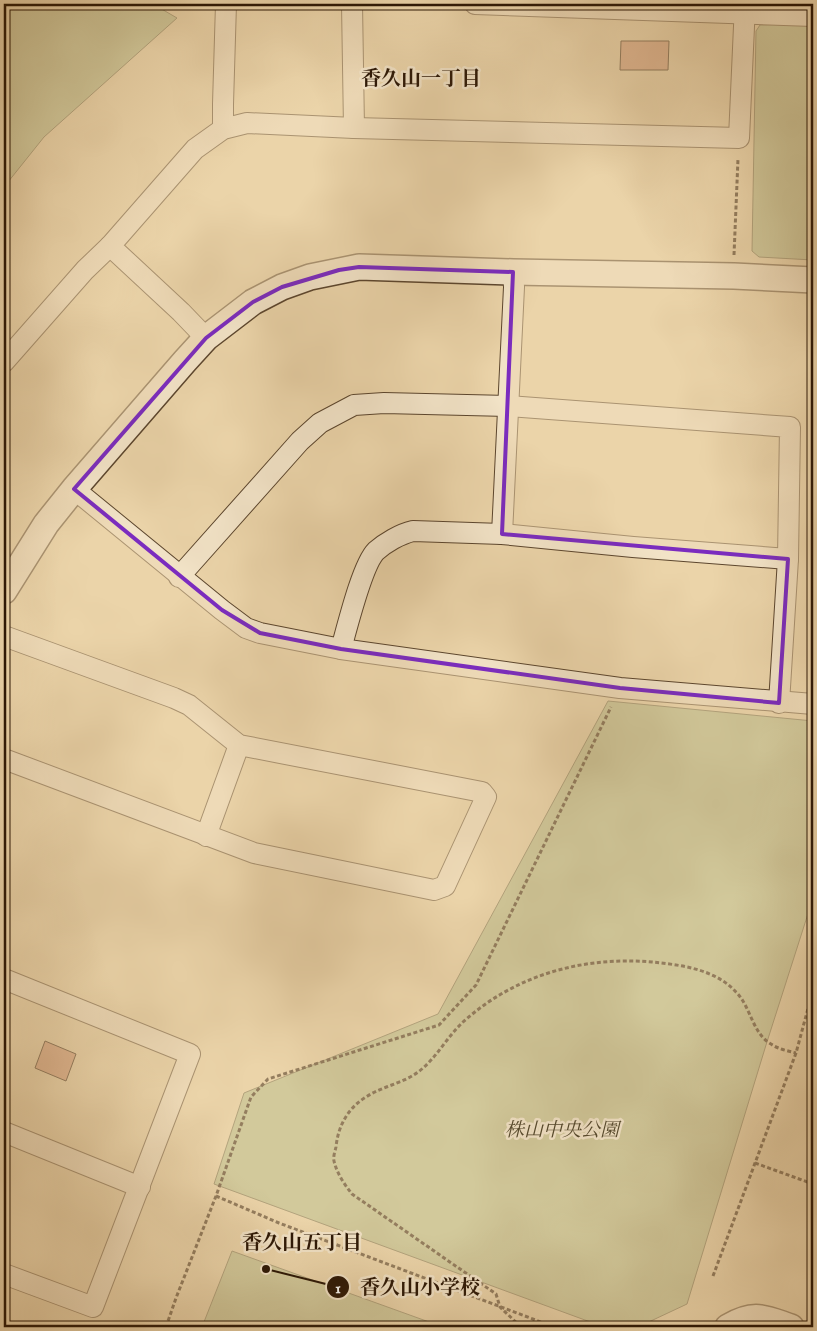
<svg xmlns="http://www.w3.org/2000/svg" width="817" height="1331" font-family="'IM FELL English','Noto Serif JP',serif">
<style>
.green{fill:#b4bd8b;stroke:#706a48}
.building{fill:#d29574;stroke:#2c1705}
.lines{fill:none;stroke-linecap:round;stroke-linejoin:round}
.minor-casing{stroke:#5c462e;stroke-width:22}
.tertiary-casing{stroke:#5c462e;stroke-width:28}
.path{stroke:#2c1705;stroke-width:3;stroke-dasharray:4 2.5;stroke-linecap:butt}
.minor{stroke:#f2e3c7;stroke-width:20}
.tertiary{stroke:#f2e3c7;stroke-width:25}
.marked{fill:none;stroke:#7b2cbf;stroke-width:4;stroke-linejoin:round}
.labels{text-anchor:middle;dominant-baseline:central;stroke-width:5;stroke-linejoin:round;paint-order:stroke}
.park-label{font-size:19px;font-style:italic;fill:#55492d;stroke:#f2e3c7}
.neighbourhood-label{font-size:20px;font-weight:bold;fill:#2c1705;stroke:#f2e3c7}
.leader{fill:none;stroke:#2c1705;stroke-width:2}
.callout-dot{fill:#2c1705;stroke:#f2e3c7;stroke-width:2}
.mark-label{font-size:15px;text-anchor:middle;font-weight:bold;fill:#fff}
.callout-label{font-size:20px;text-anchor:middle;font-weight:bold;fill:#2c1705;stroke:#f2e3c7;stroke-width:5;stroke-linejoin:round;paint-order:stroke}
</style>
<rect width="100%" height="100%" fill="#ebd4a9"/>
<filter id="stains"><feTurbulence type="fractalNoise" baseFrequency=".004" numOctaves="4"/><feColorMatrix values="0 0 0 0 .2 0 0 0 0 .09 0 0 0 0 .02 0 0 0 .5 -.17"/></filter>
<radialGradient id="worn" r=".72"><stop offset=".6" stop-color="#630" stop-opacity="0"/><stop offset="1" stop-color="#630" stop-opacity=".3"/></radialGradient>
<!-- green -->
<g class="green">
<polygon points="4,4 153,4 177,18 44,137 4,187"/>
<polygon points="813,23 813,260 759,257 752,251 756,31 760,25"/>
<polygon points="608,701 813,721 813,898 766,1045 687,1304 638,1327 604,1327 214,1184 244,1093 438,1014"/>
<polygon points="232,1251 443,1327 202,1327"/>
</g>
<!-- building -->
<g class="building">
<polygon points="621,41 669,41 668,70 620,70"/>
<polygon points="45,1041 76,1054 66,1081 35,1068"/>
</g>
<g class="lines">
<!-- minor casing -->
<g class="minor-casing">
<g id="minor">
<polyline points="475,4 813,16"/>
<polyline points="354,128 739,138 745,4"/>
<polyline points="223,129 223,104 226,4"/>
<polyline points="206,338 181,312 110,246 195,149 223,129 247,123 354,128 352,4"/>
<polyline points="4,362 85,270 110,246"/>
<polyline points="74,489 222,610 246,628 260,633 341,649 620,688 813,704"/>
<polyline points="502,534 514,287 513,272"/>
<polyline points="179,577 300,441 320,423 354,405 384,403 508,406 790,427 788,559 779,703"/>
<polyline points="4,636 174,698 189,705 239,745 482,792 486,797 445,886 434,890 254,853 4,759"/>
<path d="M341 649C347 628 362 565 376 551 385 543 400 534 413 531L502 534 633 547 788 559"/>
<polyline points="206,836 239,745"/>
<polyline points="4,979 190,1054 93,1307 4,1274"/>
<polyline points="4,1132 140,1187"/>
</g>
</g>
<!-- tertiary casing -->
<g class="tertiary-casing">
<g id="tertiary">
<polyline points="4,591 46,524 74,489 185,361 206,338 253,302 282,287 310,277 359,267 513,272 734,276 813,280"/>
<path d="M728 1327C755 1311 764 1318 791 1327"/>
</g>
</g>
<!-- path -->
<g class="path">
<polyline points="734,255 738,159"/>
<polyline points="755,1163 813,1184"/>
<polyline points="216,1196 279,1223 554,1327"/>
<polyline points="713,1276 796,1053 813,990"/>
<polyline points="166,1327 176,1298 216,1196 251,1097 268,1079 439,1025 476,985 611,707"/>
<path d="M521 1327 500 1307 496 1294 352 1194C345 1185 337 1174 334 1161 333 1157 335 1151 336 1147 338 1126 348 1108 366 1097 384 1085 407 1083 423 1068 438 1055 448 1036 463 1022 515 975 583 956 652 962 681 965 715 969 736 992 751 1007 752 1033 771 1044 778 1049 788 1051 796 1053"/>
<polyline points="695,1327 707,1322"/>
</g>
<!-- minor -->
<use href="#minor" class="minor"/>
<!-- tertiary -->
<use href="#tertiary" class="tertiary"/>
</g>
<!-- marked area -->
<path d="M0 0H817V1331H0ZM359 267 513 272 502 534 788 559 779 703 620 688 341 649 260 633 222 610 74 489 206 338 253 302 282 287 339 270Z" fill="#ebd4a9" fill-opacity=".55" fill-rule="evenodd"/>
<path class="marked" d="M359 267 513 272 502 534 788 559 779 703 620 688 341 649 260 633 222 610 74 489 206 338 253 302 282 287 339 270Z"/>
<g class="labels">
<!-- park labels -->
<g class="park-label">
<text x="562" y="1131">株山中央公園</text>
</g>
<!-- neighbourhood labels -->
<g class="neighbourhood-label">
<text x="421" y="79">香久山一丁目</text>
<text x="302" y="1243">香久山五丁目</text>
</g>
</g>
<!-- callouts -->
<path class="leader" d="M266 1269L338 1287"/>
<g class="callout-dot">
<circle cx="266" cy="1269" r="5"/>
<circle cx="338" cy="1287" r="12"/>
</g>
<g class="mark-label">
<text x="338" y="1293">1</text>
</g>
<g class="callout-label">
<text x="420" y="1294">香久山小学校</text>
</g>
<!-- margin -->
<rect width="817" height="1331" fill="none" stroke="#ebd4a9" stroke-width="20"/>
<rect x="5" y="5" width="807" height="1321" fill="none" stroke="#2c1705" stroke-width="2.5"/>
<rect x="10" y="10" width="797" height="1311" fill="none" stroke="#2c1705"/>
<rect width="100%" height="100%" filter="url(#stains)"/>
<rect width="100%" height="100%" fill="url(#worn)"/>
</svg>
